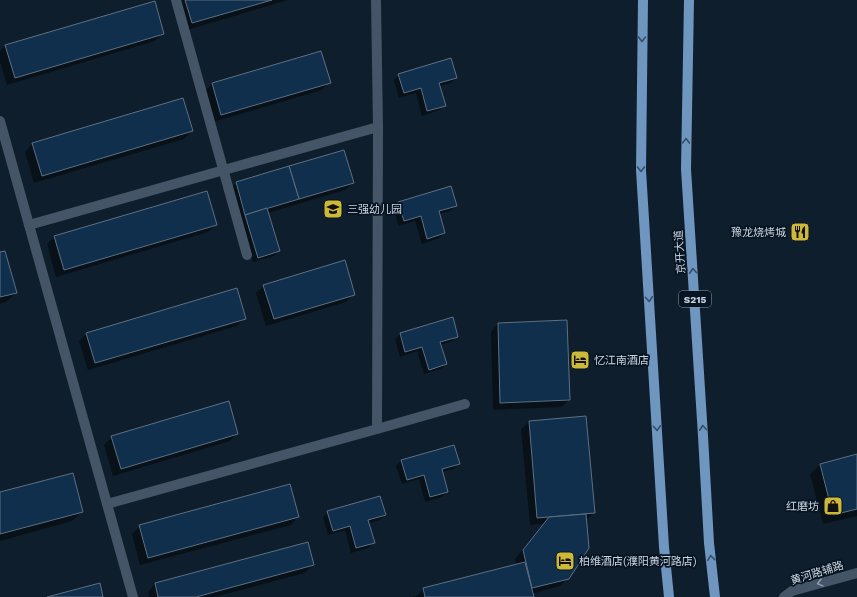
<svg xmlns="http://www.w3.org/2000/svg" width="857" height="597" font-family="'Work Sans','Noto Sans SC',sans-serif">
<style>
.shadow{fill:#0007}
.building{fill:#0f2f4d;stroke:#5e7082}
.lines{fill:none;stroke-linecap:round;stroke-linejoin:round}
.lane{stroke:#445567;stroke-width:10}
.street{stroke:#445567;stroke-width:10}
.primary{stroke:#6f96bf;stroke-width:10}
.oneway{stroke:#364f69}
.oneway2{stroke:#8e9ba9}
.labels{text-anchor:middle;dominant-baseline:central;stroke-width:3.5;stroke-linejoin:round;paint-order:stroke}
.shield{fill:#071523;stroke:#909ba7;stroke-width:1}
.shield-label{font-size:10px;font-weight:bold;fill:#cad4df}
.poi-label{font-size:11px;fill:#cad4df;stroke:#071523;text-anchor:start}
.street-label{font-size:11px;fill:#cad4df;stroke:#071523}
</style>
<rect width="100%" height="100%" fill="#0f1e2d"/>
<!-- shadow -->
<g class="shadow">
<polygon points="175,0 288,0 184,31"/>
<polygon points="163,33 155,41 7,85 0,62 0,51 5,46"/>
<polygon points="320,52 329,83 322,90 213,122 204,92 212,84"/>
<polygon points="399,75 456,78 451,83 439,86 444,105 439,110 422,116 416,93 399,98 394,80"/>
<polygon points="183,100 192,131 184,139 34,183 25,152 32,144"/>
<polygon points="343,151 353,183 345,190 268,213 279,251 274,256 253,262 241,221 229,191 236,183"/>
<polygon points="399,203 456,205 450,211 439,214 444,233 439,238 422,244 415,221 399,226 393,208"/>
<polygon points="216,225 208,232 56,277 47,244 54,237"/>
<polygon points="0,253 16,293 6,302 0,304"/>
<polygon points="264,286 354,294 346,302 266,326 256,293"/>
<polygon points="245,318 237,326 88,370 79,341 87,333"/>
<polygon points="498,324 569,400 561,407 493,410 491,332"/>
<polygon points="400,334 457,336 452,341 440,345 446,364 441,369 424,374 417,351 400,357 395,339"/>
<polygon points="529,422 594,513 586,520 568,578 560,586 532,594 532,597 411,597 415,596 415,597 424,589 517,565 515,559 543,524 530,525 521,429"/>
<polygon points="237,434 230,441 113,476 104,445 112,437"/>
<polygon points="857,455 857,516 823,524 810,474 820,465"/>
<polygon points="401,461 459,464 454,469 442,472 447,492 442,497 425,502 419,479 402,484 396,466"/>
<polygon points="0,493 82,512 72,521 0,541"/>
<polygon points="328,512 385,515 380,520 368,523 374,543 368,548 351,553 345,530 328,535 323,517"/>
<polygon points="298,517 291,525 140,565 132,534 140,526"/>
<polygon points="313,565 305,573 215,597 149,597 148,592 155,584"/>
</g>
<!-- building -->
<g class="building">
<polygon points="185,0 272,0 192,23"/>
<polygon points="155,1 164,34 15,78 5,45"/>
<polygon points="321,51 331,83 221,115 212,83"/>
<polygon points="451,58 457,78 439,83 446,106 427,111 421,88 404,93 398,74"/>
<polygon points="183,98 193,131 42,176 32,143"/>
<polygon points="344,150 354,183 299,199 289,166"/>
<polygon points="289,166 299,199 245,215 236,182"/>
<polygon points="451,186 457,206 439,211 445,233 427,239 421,216 404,221 398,202"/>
<polygon points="207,191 217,225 64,270 54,236"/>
<polygon points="267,208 280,251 258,258 245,215"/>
<polygon points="5,251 17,293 0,297 0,252"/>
<polygon points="345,260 355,295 274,319 263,285"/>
<polygon points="237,288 246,319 95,363 86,333"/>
<polygon points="453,317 458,337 440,342 447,364 429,370 422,347 405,352 400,333"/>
<polygon points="567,320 570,400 500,403 498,323"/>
<polygon points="229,401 238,434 121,469 111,436"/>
<polygon points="586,416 595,513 537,518 529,421"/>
<polygon points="454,445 460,464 442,469 448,492 430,497 424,475 407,480 401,460"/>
<polygon points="857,454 857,509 833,515 820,464"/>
<polygon points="73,473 83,512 0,534 0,492"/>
<polygon points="290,484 299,517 148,558 139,525"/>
<polygon points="380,496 386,515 368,520 375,543 356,548 350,526 333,531 327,511"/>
<polygon points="586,514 589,548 569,579 532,588 523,550 549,517"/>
<polygon points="308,542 314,565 196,597 158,597 155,583"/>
<polygon points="525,562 534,597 425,597 423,588"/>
<polygon points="100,583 103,597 47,597"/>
</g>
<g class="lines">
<!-- lane -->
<g class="lane">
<polyline points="176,0 247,255"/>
<polyline points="0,121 133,597"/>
<polyline points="29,225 224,170 378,127"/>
<polyline points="107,504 377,429 378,127 376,0"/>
<polyline points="784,597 792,591 857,573"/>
</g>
<!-- street -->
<polyline class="street" points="377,429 465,404"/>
<!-- primary -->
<g class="primary">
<polyline points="643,0 641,170 664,547 669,597"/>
<polyline points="689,0 686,169 703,436 709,543 715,597"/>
</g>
</g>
<!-- one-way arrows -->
<defs><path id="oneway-chevron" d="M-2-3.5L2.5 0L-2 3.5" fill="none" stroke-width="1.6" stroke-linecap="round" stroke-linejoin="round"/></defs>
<g class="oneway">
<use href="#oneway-chevron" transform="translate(642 39) rotate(91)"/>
<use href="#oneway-chevron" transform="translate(686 141) rotate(-89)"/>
<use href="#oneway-chevron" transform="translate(641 169) rotate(89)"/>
<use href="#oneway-chevron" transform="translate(693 271) rotate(-94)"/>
<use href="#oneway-chevron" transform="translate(649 299) rotate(86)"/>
<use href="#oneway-chevron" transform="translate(657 428) rotate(86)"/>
<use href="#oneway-chevron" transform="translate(703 428) rotate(-94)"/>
<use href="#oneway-chevron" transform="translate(711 558) rotate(-96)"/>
</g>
<use class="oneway2" href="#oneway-chevron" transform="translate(820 583) rotate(165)"/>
<!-- icons -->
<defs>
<g id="school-square" transform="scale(1)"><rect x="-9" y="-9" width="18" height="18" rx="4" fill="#ceb838" stroke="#071523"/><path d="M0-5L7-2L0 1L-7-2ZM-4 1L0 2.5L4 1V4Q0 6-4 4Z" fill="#111"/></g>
<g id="restaurant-square" transform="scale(1)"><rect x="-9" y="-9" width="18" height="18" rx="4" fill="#ceb838" stroke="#071523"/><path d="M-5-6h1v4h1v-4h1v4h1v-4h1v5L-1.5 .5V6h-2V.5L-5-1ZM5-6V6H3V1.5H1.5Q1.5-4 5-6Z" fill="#111"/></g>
<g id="hotel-square" transform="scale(1)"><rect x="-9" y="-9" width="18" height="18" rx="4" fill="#ceb838" stroke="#071523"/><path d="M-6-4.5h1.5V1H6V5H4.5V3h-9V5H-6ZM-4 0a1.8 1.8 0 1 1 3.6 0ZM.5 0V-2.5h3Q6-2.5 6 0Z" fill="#111"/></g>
<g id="shop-square" transform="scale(1)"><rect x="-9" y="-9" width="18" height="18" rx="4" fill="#ceb838" stroke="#071523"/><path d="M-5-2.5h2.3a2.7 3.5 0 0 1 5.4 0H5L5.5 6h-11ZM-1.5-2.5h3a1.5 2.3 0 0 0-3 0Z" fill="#111"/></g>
</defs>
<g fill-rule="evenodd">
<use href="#school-square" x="333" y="209"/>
<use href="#restaurant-square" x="800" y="232"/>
<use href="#hotel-square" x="580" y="360"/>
<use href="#shop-square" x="833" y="506"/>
<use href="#hotel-square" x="565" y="561"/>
</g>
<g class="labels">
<!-- shield labels -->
<rect class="shield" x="679" y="291" width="32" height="16" rx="3"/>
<g class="shield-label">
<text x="695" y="299">S215</text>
</g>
<!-- poi labels -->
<g class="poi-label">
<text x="347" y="209">三强幼儿园</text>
<text x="786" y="232" text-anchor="end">豫龙烧烤城</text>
<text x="594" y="360">忆江南酒店</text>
<text x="819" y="506" text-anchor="end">红磨坊</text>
<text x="579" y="561">柏维酒店(濮阳黄河路店)</text>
</g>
<!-- street labels -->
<g class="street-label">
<text transform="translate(680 252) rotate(-94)">京开大道</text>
<text transform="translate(817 573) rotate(-17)">黄河路辅路</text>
</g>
</g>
</svg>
